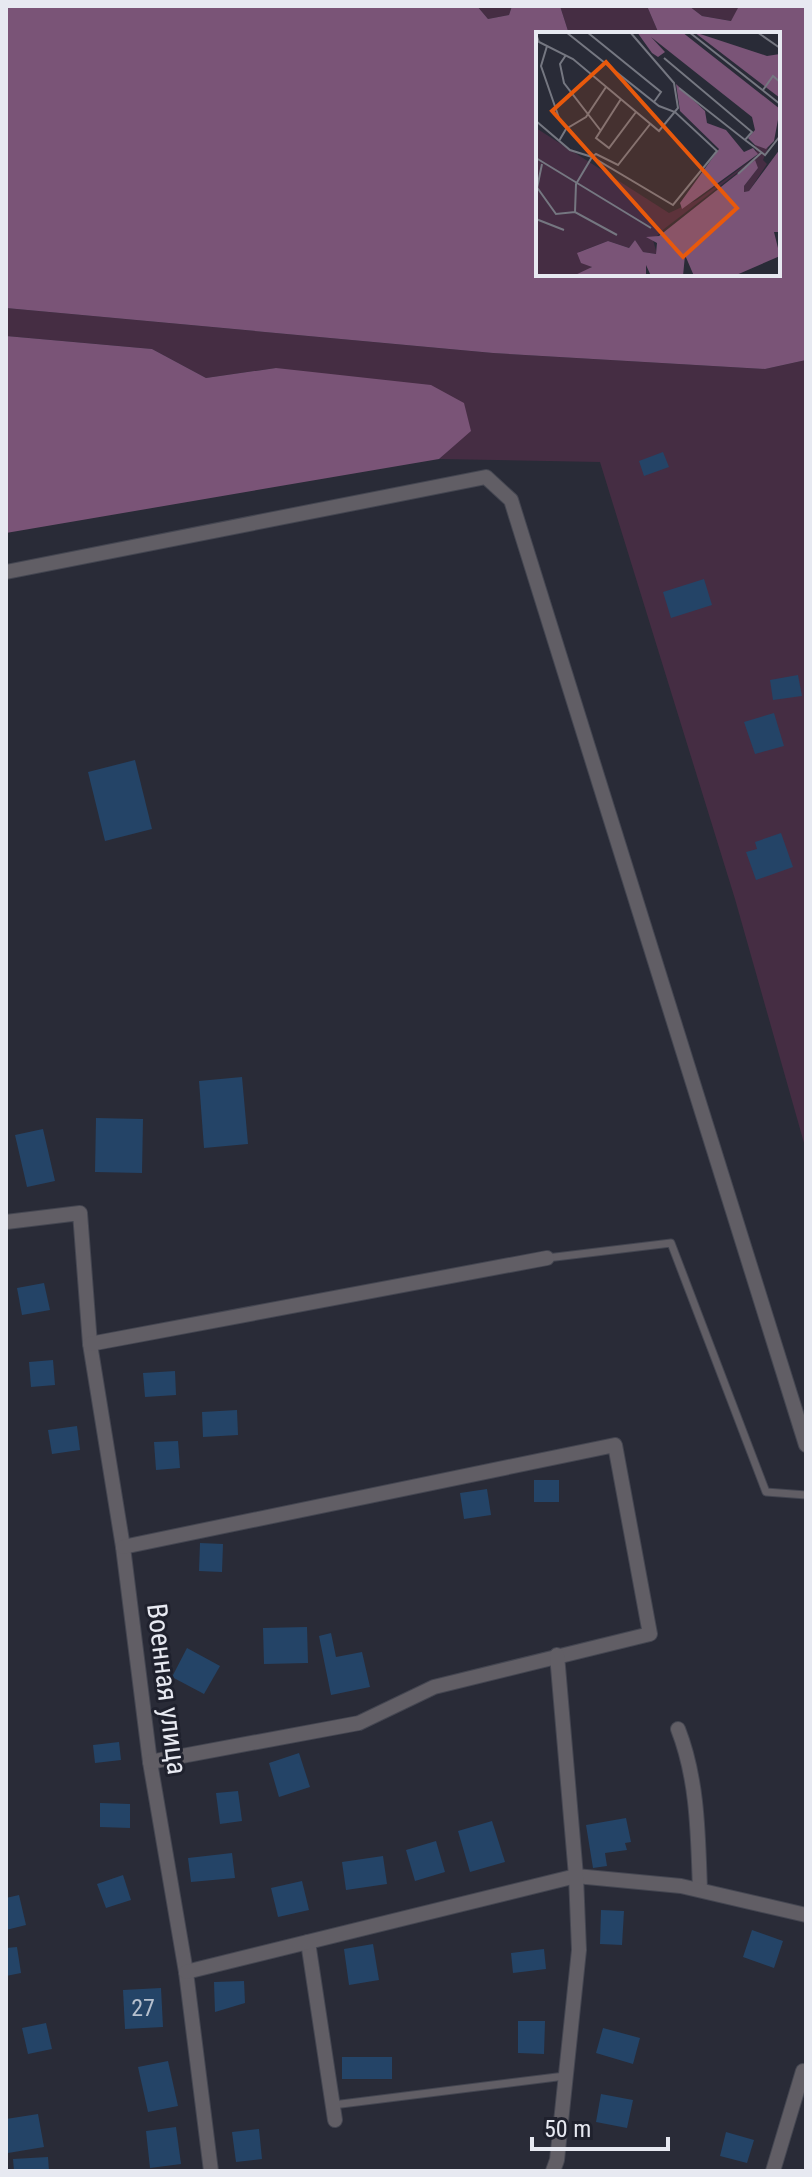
<svg xmlns="http://www.w3.org/2000/svg" width="812" height="2177" font-family="'Roboto Condensed',sans-serif">
<style>
.green{fill:#452d43}
.forest{fill:#7a5477}
.building{fill:#244467}
.lines{fill:none;stroke-linecap:round;stroke-linejoin:round}
.service-casing{stroke:#444651;stroke-width:9}
.minor-casing{stroke:#444651;stroke-width:16}
.service{stroke:#615e65;stroke-width:7}
.minor{stroke:#615e65;stroke-width:14}
.labels{text-anchor:middle;dominant-baseline:central;stroke-width:6;stroke-linejoin:round;paint-order:stroke}
.number-label{font-size:24px;fill:#b6c0ce}
.street-label{font-size:28px;fill:#e7e9f1;stroke:#1f212d}
.inset-road{fill:none;stroke:#757781;stroke-width:2}
.view{fill:#e8590c;fill-opacity:0.15;stroke:#e8590c;stroke-width:4}
.inset-edge{fill:none;stroke:#e7e9f1;stroke-width:4}
</style>
<rect width="100%" height="100%" fill="#292b37"/>
<!-- green -->
<g class="green">
<polygon points="477,6 512,6 509,15 488,19"/>
<polygon points="560,6 647,6 659,34 569,34"/>
<polygon points="689,6 739,6 732,21 702,16"/>
<polygon points="6,308 493,353 765,369 806,360 806,1150 735,899 600,462 439,459 470,430 276,368 206,378 152,349 6,336"/>
</g>
<!-- forest -->
<g class="forest">
<polygon points="6,6 477,6 488,19 509,15 512,6 560,6 569,34 538,34 538,274 778,274 778,34 659,34 647,6 689,6 702,16 731,21 739,6 806,6 806,360 765,369 493,353 6,308"/>
<polygon points="6,336 152,349 206,378 276,368 431,385 464,403 471,431 439,459 6,533"/>
</g>
<!-- building -->
<g class="building">
<polygon points="663,452 669,467 644,476 639,461"/>
<polygon points="704,579 712,605 671,618 663,592"/>
<polygon points="798,675 802,696 773,700 770,680"/>
<polygon points="774,713 784,746 755,754 744,722"/>
<polygon points="135,760 152,829 105,841 88,772"/>
<polygon points="781,833 793,867 756,880 746,852 757,849 755,842"/>
<polygon points="242,1077 248,1144 204,1148 199,1081"/>
<polygon points="96,1118 143,1119 142,1173 95,1172"/>
<polygon points="43,1129 55,1181 27,1187 15,1135"/>
<polygon points="44,1283 50,1310 22,1315 17,1288"/>
<polygon points="53,1360 55,1385 31,1387 29,1362"/>
<polygon points="175,1371 176,1395 145,1397 143,1373"/>
<polygon points="237,1410 238,1435 203,1437 202,1412"/>
<polygon points="77,1426 80,1450 52,1454 48,1430"/>
<polygon points="178,1441 180,1468 156,1470 154,1442"/>
<rect x="534" y="1480" width="25" height="22"/>
<polygon points="487,1489 491,1515 464,1519 460,1493"/>
<polygon points="200,1543 223,1544 222,1572 199,1571"/>
<polygon points="307,1627 308,1663 264,1664 263,1628"/>
<polygon points="331,1633 336,1657 362,1652 370,1687 331,1695 319,1636"/>
<polygon points="187,1648 220,1666 204,1694 172,1677"/>
<polygon points="119,1742 121,1760 95,1763 93,1745"/>
<polygon points="299,1753 310,1787 279,1797 269,1763"/>
<polygon points="238,1791 242,1821 220,1824 216,1793"/>
<polygon points="100,1803 130,1804 130,1828 100,1827"/>
<polygon points="626,1818 631,1842 625,1843 627,1850 605,1853 607,1866 593,1868 586,1825"/>
<polygon points="492,1821 505,1862 470,1872 458,1831"/>
<polygon points="436,1841 445,1872 415,1881 406,1850"/>
<polygon points="232,1853 235,1878 191,1882 188,1858"/>
<polygon points="383,1856 387,1884 346,1890 342,1862"/>
<polygon points="123,1875 131,1900 106,1908 97,1884"/>
<polygon points="302,1881 309,1910 278,1917 271,1888"/>
<polygon points="19,1895 26,1925 6,1930 6,1898"/>
<polygon points="601,1910 624,1911 622,1945 600,1944"/>
<polygon points="752,1930 783,1941 774,1968 743,1957"/>
<polygon points="373,1944 379,1980 349,1985 344,1949"/>
<polygon points="17,1947 21,1973 6,1976 6,1948"/>
<polygon points="544,1949 546,1969 513,1973 511,1953"/>
<polygon points="244,1981 245,2003 215,2012 214,1982"/>
<polygon points="161,1988 163,2027 125,2029 123,1990"/>
<polygon points="518,2021 545,2021 544,2054 518,2053"/>
<polygon points="46,2023 52,2049 28,2054 22,2028"/>
<polygon points="603,2028 640,2038 633,2064 596,2053"/>
<rect x="342" y="2057" width="50" height="22"/>
<polygon points="168,2061 178,2106 148,2112 138,2067"/>
<polygon points="601,2094 633,2100 627,2128 596,2122"/>
<polygon points="38,2114 44,2147 8,2153 6,2119"/>
<polygon points="176,2127 181,2164 150,2168 146,2131"/>
<polygon points="259,2129 262,2159 236,2162 232,2132"/>
<polygon points="726,2132 754,2140 747,2163 720,2156"/>
<polygon points="48,2157 49,2171 14,2171 13,2159"/>
</g>
<g class="lines">
<!-- service casing -->
<g class="service-casing">
<g id="service">
<polyline points="547,1258 671,1243 766,1492 806,1495"/>
<polyline points="333,2105 565,2076"/>
</g>
</g>
<!-- minor casing -->
<g class="minor-casing">
<g id="minor">
<polyline points="6,572 486,477 511,500 806,1445"/>
<polyline points="6,1222 80,1213 90,1344 123,1547 150,1762 186,1972 211,2171"/>
<polyline points="90,1344 547,1258"/>
<polyline points="123,1547 615,1445 650,1634 434,1687 359,1723 150,1762"/>
<path d="M678 1729C698 1780 698 1836 700 1890"/>
<polyline points="308,1942 335,2120"/>
<polyline points="186,1972 576,1876 681,1886 806,1915"/>
<polyline points="553,2171 557,2160 579,1950 576,1876 557,1655"/>
<polyline points="773,2171 803,2071"/>
</g>
</g>
<!-- service -->
<use href="#service" class="service"/>
<!-- minor -->
<use href="#minor" class="minor"/>
</g>
<g class="labels">
<!-- number labels -->
<g class="number-label">
<text x="143" y="2008">27</text>
</g>
<!-- street labels -->
<g class="street-label">
<text transform="translate(167 1689) rotate(83)">Военная улица</text>
</g>
</g>
<!-- overview -->
<g transform="translate(536 32)">
<rect width="244" height="244" fill="#292b37"/>
<path d="M0 96 133 181 161 168 221 124 219 113 232 116 227 128 231 132 213 159 208 160V154L222 136 214 131 128 197 117 208 121 222 106 220 99 208 93 216 72 209 43 220 56 233 54 237 37 244H0Z" fill="#452d43"/>
<path d="M101 0H146L244 77 238 109 230 117 219 113 212 106 219 98 216 85 115 5 129 20 122 25 116 21ZM158 0 231 24 244 22V66ZM140 52 169 79 171 91 190 98 208 120 217 116 222 122 146 177 144 171 183 117 144 79ZM244 117V200H238L244 224 198 244H158L149 223 147 244H115L110 233V244H37L56 235 45 231 41 221 72 209 93 216 99 208 107 220 120 222 121 211 110 205 123 204 219 128 222 136 208 154V160L213 159Z" fill="#7a5477"/>
<path class="inset-road" d="M51 0 125 60 118 70M153 0 244 72M221 0 244 16M0 2 3 10 37 27 123 99 142 76 138 51 94 0M11 14 5 34 23 86M30 23 24 32 28 51 65 99M128 26 216 100 209 108 143 56M227 58 237 44 244 50M85 67 60 106 73 116 100 80M0 89 34 118 56 125 137 173 181 119 139 80 123 74 30 0M209 108 229 123 244 104M23 109 30 97 50 85 70 55M0 126 115 196M202 142 225 121M0 154 20 182 39 180 81 203M0 161 6 132M39 180 40 152 56 125 60 122 82 133 115 91M0 187 28 198"/>
<path class="view" d="M70 30 201 176 147 225 16 79Z"/>
<rect width="244" height="244" class="inset-edge"/>
</g>
<!-- border -->
<rect width="812" height="2177" fill="none" stroke="#e7e9f1" stroke-width="16"/>
<!-- scale -->
<path d="M532 2137v12h136v-12" fill="none" stroke="#e7e9f1" stroke-width="4"/>
<text x="544" y="2137" font-size="24" fill="#e7e9f1" stroke="#1f212d" stroke-width="6" paint-order="stroke">50 m</text>
</svg>
